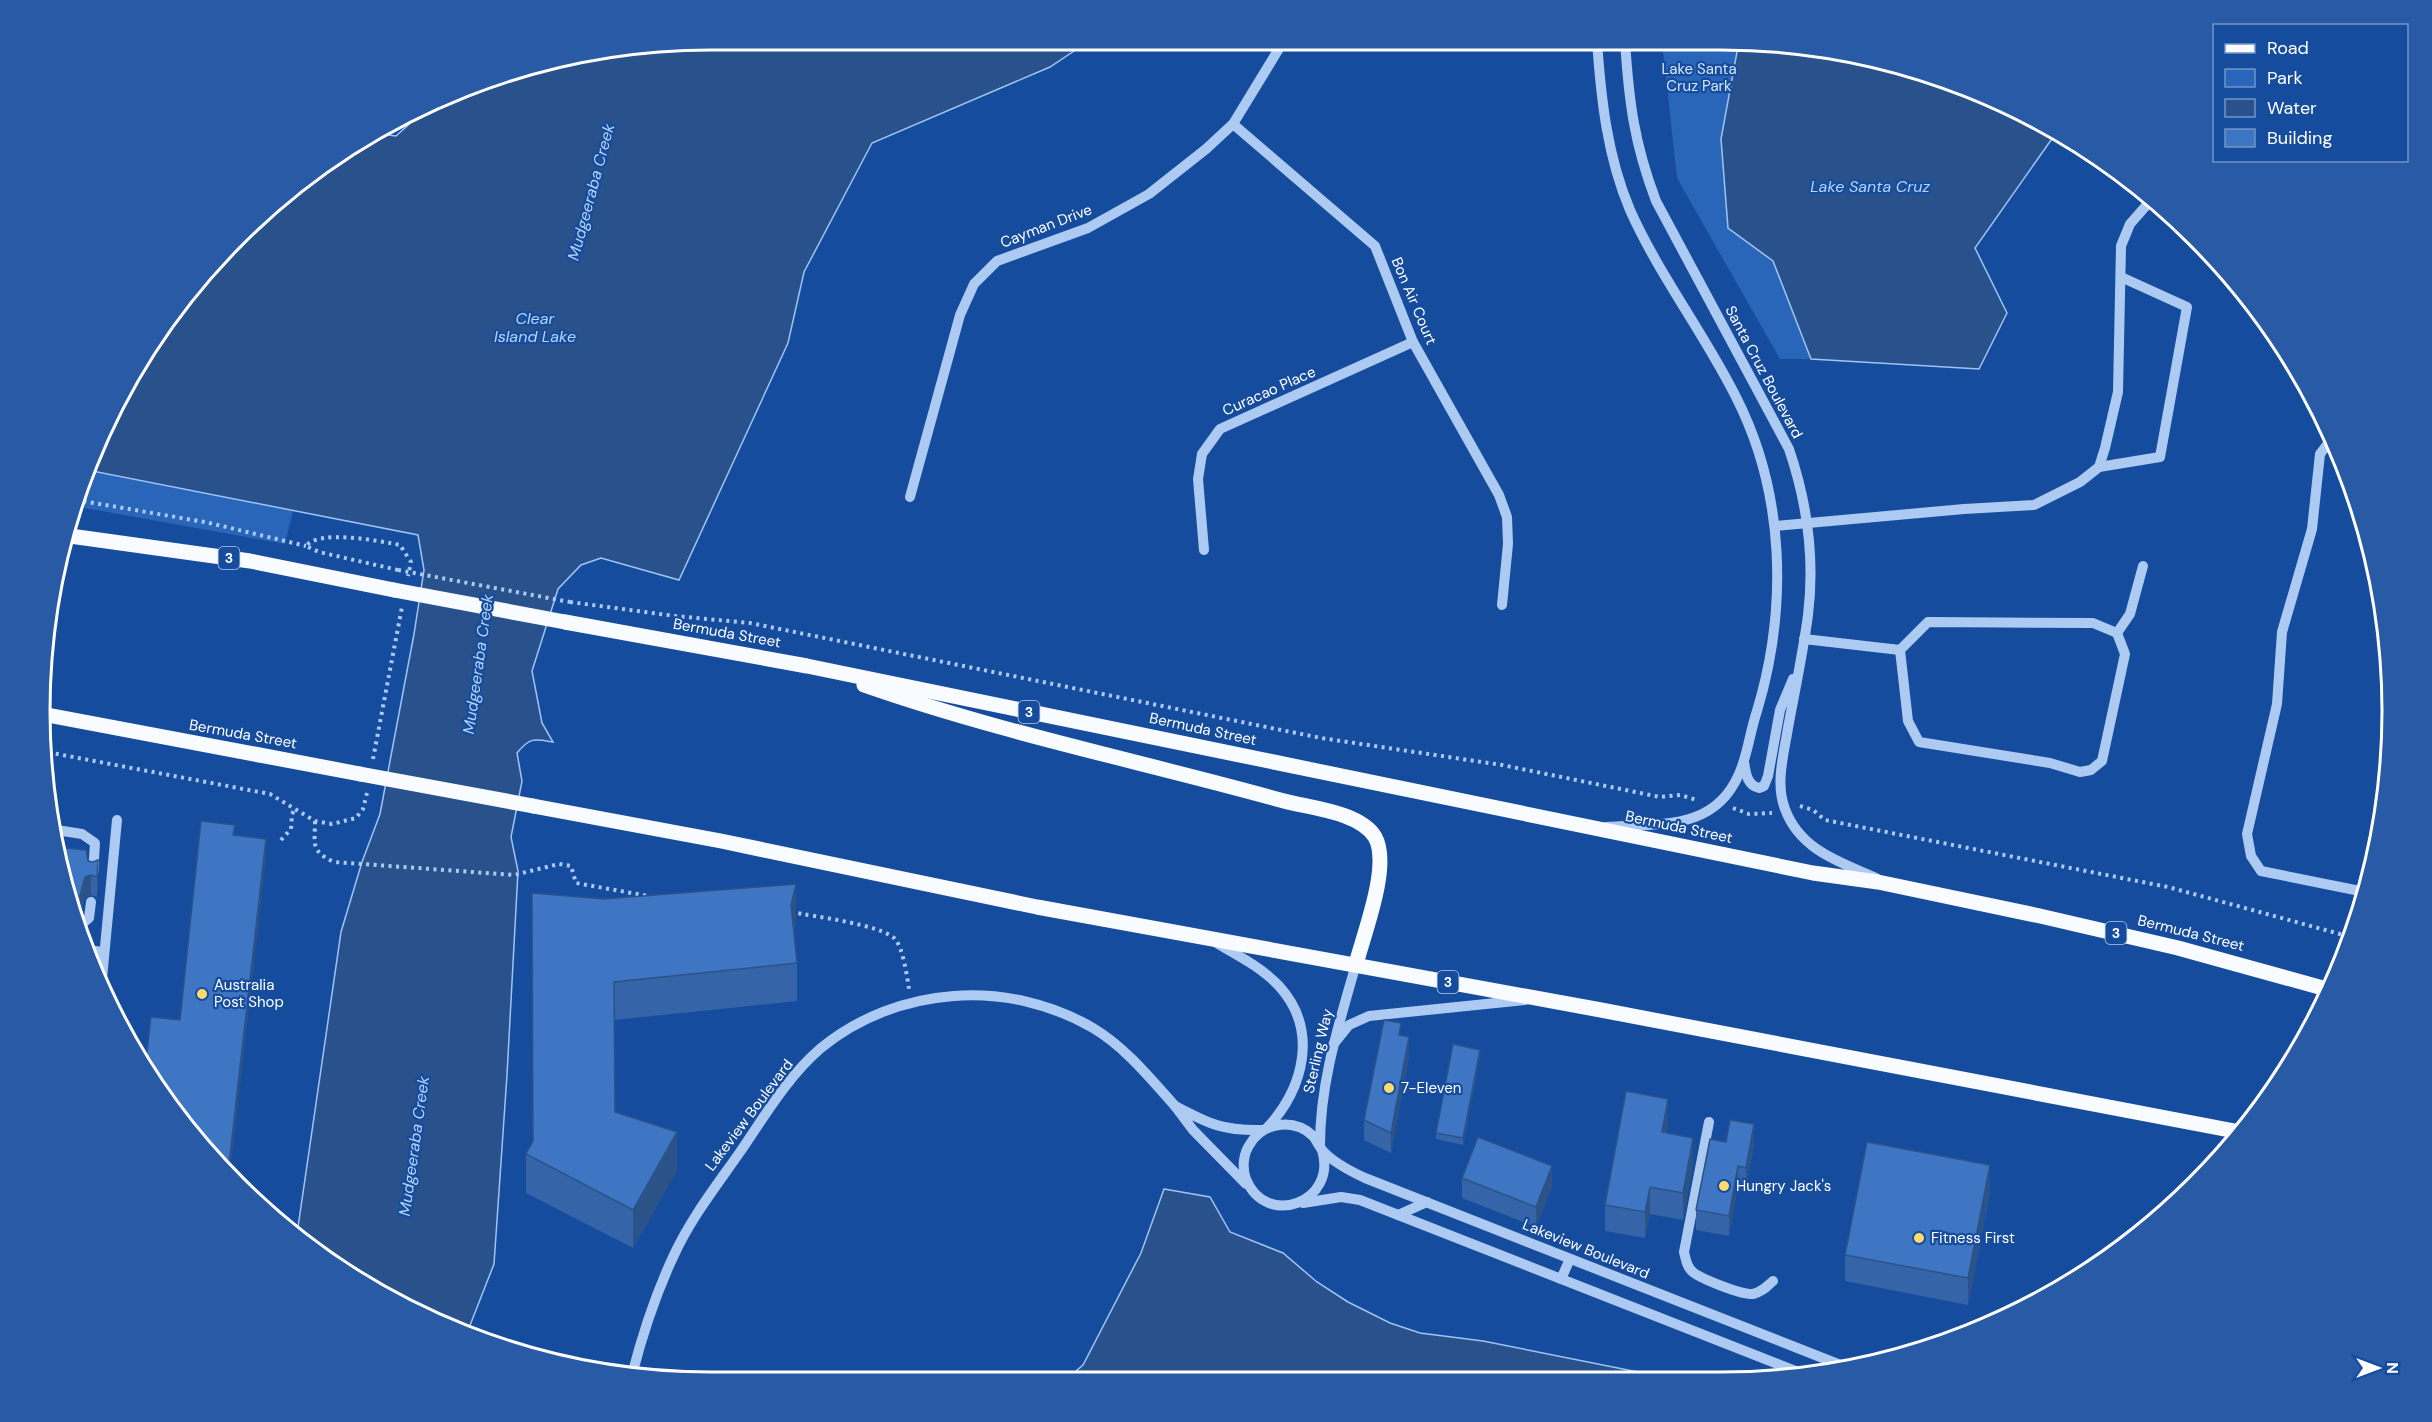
<svg xmlns="http://www.w3.org/2000/svg" width="2432" height="1422" font-family="'DM Sans',sans-serif">
<style>
.green{fill:#2966ba}
.water{fill:#29528d;stroke:#9fc4f5;stroke-width:1.5}
.lines{fill:none;stroke-linecap:round;stroke-linejoin:round}
.path{stroke:#adcaf3;stroke-width:4;stroke-dasharray:3 4.5;stroke-linecap:butt}
.minor{stroke:#adcaf3;stroke-width:10}
.major{stroke:#f8fbff;stroke-width:15}
.path-bridge{stroke:#adcaf3;stroke-width:4;stroke-dasharray:3 4.5;stroke-linecap:butt}
.major-bridge{stroke:#f8fbff;stroke-width:15}
.wall{fill:#3565a8}
.shaded-wall{fill:#2b5388}
.building{fill:#3e76c3;stroke:#2b5388;stroke-width:1.5}
.poi-dot{fill:#ffda6e;stroke:#164c9d;stroke-width:2}
.labels{text-anchor:middle;dominant-baseline:central;stroke-width:4.5;stroke-linejoin:round;paint-order:stroke}
.shield{fill:#164c9d;stroke:#b9c9e2;stroke-width:1.5}
.shield-label{font-size:14px;font-weight:bold;fill:#fff}
.park-label{font-size:15px;fill:#d5e6fd;stroke:#164c9d}
.street-label{font-size:15px;fill:#fff;stroke:#164c9d}
.poi-label{font-size:15px;fill:#fff;stroke:#164c9d;text-anchor:start}
.water-label{font-size:16px;font-style:italic;fill:#b9d4f9;stroke:#164c9d}
.rim{fill:none;stroke:#fff;stroke-width:3}
</style>
<rect width="100%" height="100%" fill="#164c9d"/>
<!-- green -->
<g class="green">
<polygon points="1662,41 1739,41 1721,139 1728,228 1773,261 1811,359 1780,359 1677,178"/>
<polygon points="87,470 293,510 285,544 74,506"/>
</g>
<!-- water -->
<g class="water">
<polygon points="1765,40 1937,75 2056,133 1975,248 2007,313 1979,369 1811,359 1773,261 1728,228 1721,139 1739,41"/>
<path d="M1086 43 1050 67 872 143 804 272 788 343 679 580 601 558 581 565 558 589 532 671 542 723 553 742C534 739 530 737 517 753L522 781 511 837 518 871 507 1075 494 1264 467 1333 338 1270 297 1234 341 932 362 862 380 814 414 634 424 570 418 535 87 470 108 414 152 337 236 236 302 178 373 133 396 136 437 99 495 75 623 45Z"/>
<polygon points="1164,1189 1210,1197 1230,1232 1283,1253 1317,1282 1348,1302 1390,1323 1420,1333 1483,1341 1688,1382 1063,1382 1083,1365 1141,1253"/>
</g>
<g class="lines">
<!-- path -->
<g class="path">
<polyline points="76,500 205,522 306,546"/>
<path d="M398 570 319 552 306 546C319 529 380 541 400 545L411 562 408 576"/>
<polyline points="570,602 675,616 750,623 1321,738 1502,765 1660,797 1680,795 1697,800"/>
<polyline points="41,751 270,794 315,821 332,824 356,818 363,809 367,793"/>
<polyline points="373,759 402,607"/>
<polyline points="1800,806 1813,810 1825,820 2168,887 2351,937"/>
<polyline points="1733,808 1749,814 1772,813"/>
<path d="M315 821C315 844 310 851 334 862L514 875 559 864 571 866 576 883 648 896"/>
<polyline points="281,840 291,829 292,814 295,809"/>
<path d="M791 912C812 916 883 925 895 939 903 948 907 976 909 989"/>
</g>
<!-- minor -->
<g class="minor">
<path d="M1597 41C1601 98 1607 156 1630 210 1659 275 1704 333 1736 397 1785 493 1788 608 1757 711 1750 731 1748 754 1739 774 1714 832 1658 823 1606 827"/>
<path d="M1625 41C1629 102 1634 143 1656 201L1789 449C1807 502 1815 558 1808 615 1803 653 1795 690 1788 728 1784 754 1775 783 1785 809 1800 850 1840 862 1876 878"/>
<polyline points="1233,124 1375,246 1413,342 1499,495 1507,517 1508,544 1502,605"/>
<polyline points="2333,437 2320,454 2312,529 2282,632 2277,704 2247,834 2251,856 2261,871 2365,892"/>
<polyline points="2099,467 2105,448 2118,392 2121,246 2130,224 2152,199"/>
<polyline points="910,497 960,315 974,284 997,261 1088,228 1149,194 1206,149 1233,124 1283,42"/>
<polyline points="1776,526 1964,509 2034,505 2080,482 2099,467 2160,457 2187,307 2121,277"/>
<polyline points="1204,550 1198,479 1202,454 1220,429 1413,342"/>
<polygon points="1928,622 2093,623 2117,633 2125,654 2102,761 2091,770 2080,772 2050,763 1919,742 1908,721 1900,650"/>
<polyline points="2117,633 2130,614 2143,566"/>
<polyline points="1804,639 1900,650"/>
<path d="M1744 762C1746 774 1747 785 1759 788L1764 786 1768 776 1780 710 1793 679"/>
<polyline points="50,829 82,834 95,843 93,875"/>
<polyline points="76,923 82,924 89,918 91,902"/>
<path d="M1218 944C1239 956 1262 968 1279 986 1319 1030 1304 1088 1267 1128"/>
<polyline points="85,950 104,952"/>
<polyline points="101,989 117,820"/>
<polyline points="1333,1045 1349,1025 1369,1016 1525,1000"/>
<path d="M1709 1122 1684 1252C1686 1260 1687 1268 1694 1273 1704 1280 1742 1295 1753 1294 1762 1292 1766 1287 1773 1281"/>
<path d="M1320 1145C1320 1082 1339 1024 1356 964"/>
<path d="M1322 1150C1338 1202 1266 1229 1246 1179 1242 1168 1243 1154 1250 1144 1263 1122 1294 1118 1313 1136 1317 1141 1319 1147 1323 1151 1333 1162 1352 1172 1365 1178L1843 1366"/>
<path d="M1246 1184 1193 1130 1175 1106C1209 1124 1223 1131 1263 1130"/>
<polyline points="1303,1203 1341,1197 1360,1200 1803,1374"/>
<polyline points="1398,1215 1427,1202"/>
<polyline points="1561,1279 1570,1259"/>
<path d="M632 1375C642 1336 657 1291 674 1255 691 1218 717 1185 740 1152 764 1117 788 1076 821 1048 897 986 1008 978 1093 1028 1125 1047 1150 1078 1175 1106"/>
</g>
<!-- major -->
<g class="major">
<polyline points="63,535 250,561 394,590"/>
<polyline points="565,622 807,666 1813,873 1878,882 2040,916 2178,948 2330,990"/>
<path d="M864 685C1001 733 1144 762 1284 801 1310 808 1360 812 1375 837 1391 865 1364 933 1356 964"/>
<polyline points="42,714 360,774"/>
<polyline points="533,806 721,841 1037,907 1601,1010 2240,1132"/>
</g>
<!-- path-bridge -->
<polyline class="path-bridge" points="398,570 570,602"/>
<!-- major-bridge -->
<g class="major-bridge">
<polyline points="394,590 565,622"/>
<polyline points="360,774 533,806"/>
</g>
</g>
<!-- wall -->
<g class="wall">
<polygon points="52,842 57,847 88,861 98,880 97,897 91,895 85,897 80,916 75,917"/>
<polygon points="604,899 796,922 794,932 797,963 797,1001 614,1020 615,1112 677,1170 633,1248 526,1193 526,1154 533,1141"/>
<polygon points="1409,1057 1391,1153 1364,1140 1364,1120"/>
<polygon points="1480,1057 1463,1145 1436,1139 1436,1133"/>
<polygon points="1668,1125 1666,1133 1693,1164 1683,1220 1650,1214 1645,1238 1605,1231 1605,1205"/>
<polygon points="1726,1142 1754,1144 1746,1188 1738,1186 1729,1236 1696,1230 1696,1210"/>
<polygon points="1462,1178 1552,1186 1536,1227 1462,1198"/>
<polygon points="1990,1192 1968,1305 1845,1281 1845,1255"/>
</g>
<!-- shaded-wall -->
<g class="shaded-wall">
<polygon points="266,839 266,859 230,1175 228,1173"/>
<polygon points="98,860 98,880 97,897 97,877"/>
<polygon points="91,875 91,895 85,897 80,916 80,896 85,877"/>
<polygon points="796,884 796,922 791,943 791,905"/>
<polygon points="1409,1037 1409,1057 1391,1153 1391,1133"/>
<polygon points="1480,1050 1480,1057 1463,1145 1463,1138"/>
<polygon points="1668,1099 1668,1125 1662,1158 1662,1132"/>
<polygon points="1754,1124 1754,1144 1746,1188 1746,1168"/>
<polygon points="677,1132 677,1170 633,1248 633,1210"/>
<polygon points="1693,1138 1693,1164 1683,1220 1683,1193"/>
<polygon points="1990,1165 1990,1192 1968,1305 1968,1278"/>
<polygon points="1552,1166 1552,1186 1536,1227 1536,1207"/>
<polygon points="1738,1166 1738,1186 1729,1236 1729,1216"/>
<polygon points="1650,1187 1650,1214 1645,1238 1645,1212"/>
</g>
<!-- building -->
<g class="building">
<polygon points="201,821 235,825 233,835 266,839 228,1173 206,1154 155,1084 156,1080 153,1080 145,1069 151,1017 180,1020"/>
<polygon points="51,836 57,836 56,847 86,850 88,861 93,862 98,860 97,877 91,875 85,877 80,896 69,897 52,842"/>
<polygon points="796,884 791,905 797,963 614,982 615,1112 677,1132 633,1210 526,1154 533,1141 532,893 604,899"/>
<polygon points="1384,1020 1401,1023 1399,1035 1409,1037 1391,1133 1364,1120"/>
<polygon points="1453,1044 1480,1050 1463,1138 1436,1133"/>
<polygon points="1626,1091 1668,1099 1662,1132 1693,1138 1683,1193 1650,1187 1645,1212 1605,1205"/>
<polygon points="1730,1120 1754,1124 1746,1168 1738,1166 1729,1216 1696,1210 1710,1139 1726,1142"/>
<polygon points="1478,1137 1552,1166 1536,1207 1462,1178"/>
<polygon points="1867,1142 1990,1165 1968,1278 1845,1255"/>
</g>
<!-- markers -->
<g class="poi-dot">
<circle cx="202" cy="994" r="6"/>
<circle cx="1389" cy="1088" r="6"/>
<circle cx="1724" cy="1186" r="6"/>
<circle cx="1919" cy="1238" r="6"/>
</g>
<g class="labels">
<!-- shield labels -->
<g class="shield">
<rect x="218.5" y="547" width="21" height="22" rx="4.5"/>
<rect x="1018.5" y="701" width="21" height="22" rx="4.5"/>
<rect x="2105.5" y="922" width="21" height="22" rx="4.5"/>
<rect x="1437.5" y="971" width="21" height="22" rx="4.5"/>
</g>
<g class="shield-label">
<text x="229" y="558">3</text>
<text x="1029" y="712">3</text>
<text x="2116" y="933">3</text>
<text x="1448" y="982">3</text>
</g>
<!-- park labels -->
<g class="park-label">
<text x="1699" y="69">Lake Santa<tspan x="1699" dy="17">Cruz Park</tspan></text>
</g>
<!-- street labels -->
<g class="street-label">
<text transform="translate(1046 226) rotate(-21)">Cayman Drive</text>
<text transform="translate(1414 301) rotate(67)">Bon Air Court</text>
<text transform="translate(1764 372) rotate(62)">Santa Cruz Boulevard</text>
<text transform="translate(1269 391) rotate(-24)">Curacao Place</text>
<text transform="translate(727 633) rotate(10)">Bermuda Street</text>
<text transform="translate(1203 729) rotate(12)">Bermuda Street</text>
<text transform="translate(243 734) rotate(10)">Bermuda Street</text>
<text transform="translate(1679 827) rotate(12)">Bermuda Street</text>
<text transform="translate(2191 933) rotate(14)">Bermuda Street</text>
<text transform="translate(1318 1051) rotate(-77)">Sterling Way</text>
<text transform="translate(749 1115) rotate(-53)">Lakeview Boulevard</text>
<text transform="translate(1586 1249) rotate(22)">Lakeview Boulevard</text>
</g>
<!-- poi labels -->
<g class="poi-label">
<text x="214" y="985">Australia<tspan x="214" dy="17">Post Shop</tspan></text>
<text x="1401" y="1088">7-Eleven</text>
<text x="1736" y="1186">Hungry Jack's</text>
<text x="1931" y="1238">Fitness First</text>
</g>
<!-- water labels -->
<g class="water-label">
<text x="1870" y="186">Lake Santa Cruz</text>
<text transform="translate(591 192) rotate(-75)">Mudgeeraba Creek</text>
<text x="535" y="318">Clear<tspan x="535" dy="18">Island Lake</tspan></text>
<text transform="translate(478 664) rotate(-82)">Mudgeeraba Creek</text>
<text transform="translate(414 1146) rotate(-82)">Mudgeeraba Creek</text>
</g>
</g>
<!-- crop -->
<path d="M0 0H2432V1422H0ZM711 50H1721A661 661 0 0 1 2382 711V711A661 661 0 0 1 1721 1372H711A661 661 0 0 1 50 711V711A661 661 0 0 1 711 50Z" fill="#295aa5" fill-rule="evenodd"/>
<path class="rim" d="M711 50H1721A661 661 0 0 1 2382 711V711A661 661 0 0 1 1721 1372H711A661 661 0 0 1 50 711V711A661 661 0 0 1 711 50Z"/>
<!-- legend -->
<rect x="2213" y="24" width="195" height="138" fill="#164c9d" stroke="#7394c4" stroke-width="1.5"/>
<rect x="2225" y="44" width="30" height="9" fill="#f8fbff" stroke="#7394c4" stroke-width="1.5"/>
<text x="2267" y="54" font-size="18" fill="#ffffff">Road</text>
<rect x="2225" y="69" width="30" height="18" fill="#2966ba" stroke="#7394c4" stroke-width="1.5"/>
<text x="2267" y="84" font-size="18" fill="#ffffff">Park</text>
<rect x="2225" y="99" width="30" height="18" fill="#29528d" stroke="#7394c4" stroke-width="1.5"/>
<text x="2267" y="114" font-size="18" fill="#ffffff">Water</text>
<rect x="2225" y="129" width="30" height="18" fill="#3e76c3" stroke="#7394c4" stroke-width="1.5"/>
<text x="2267" y="144" font-size="18" fill="#ffffff">Building</text>
<!-- north arrow -->
<g transform="translate(2378 1368) rotate(90)" stroke="#164c9d" stroke-width="4.5" paint-order="stroke">
<path d="M0-4.5L10 22L0 15L-10 22Z" fill="#ffffff"/>
<text y="-9" font-size="16" font-weight="bold" text-anchor="middle" fill="#ffffff">N</text>
</g>
</svg>
